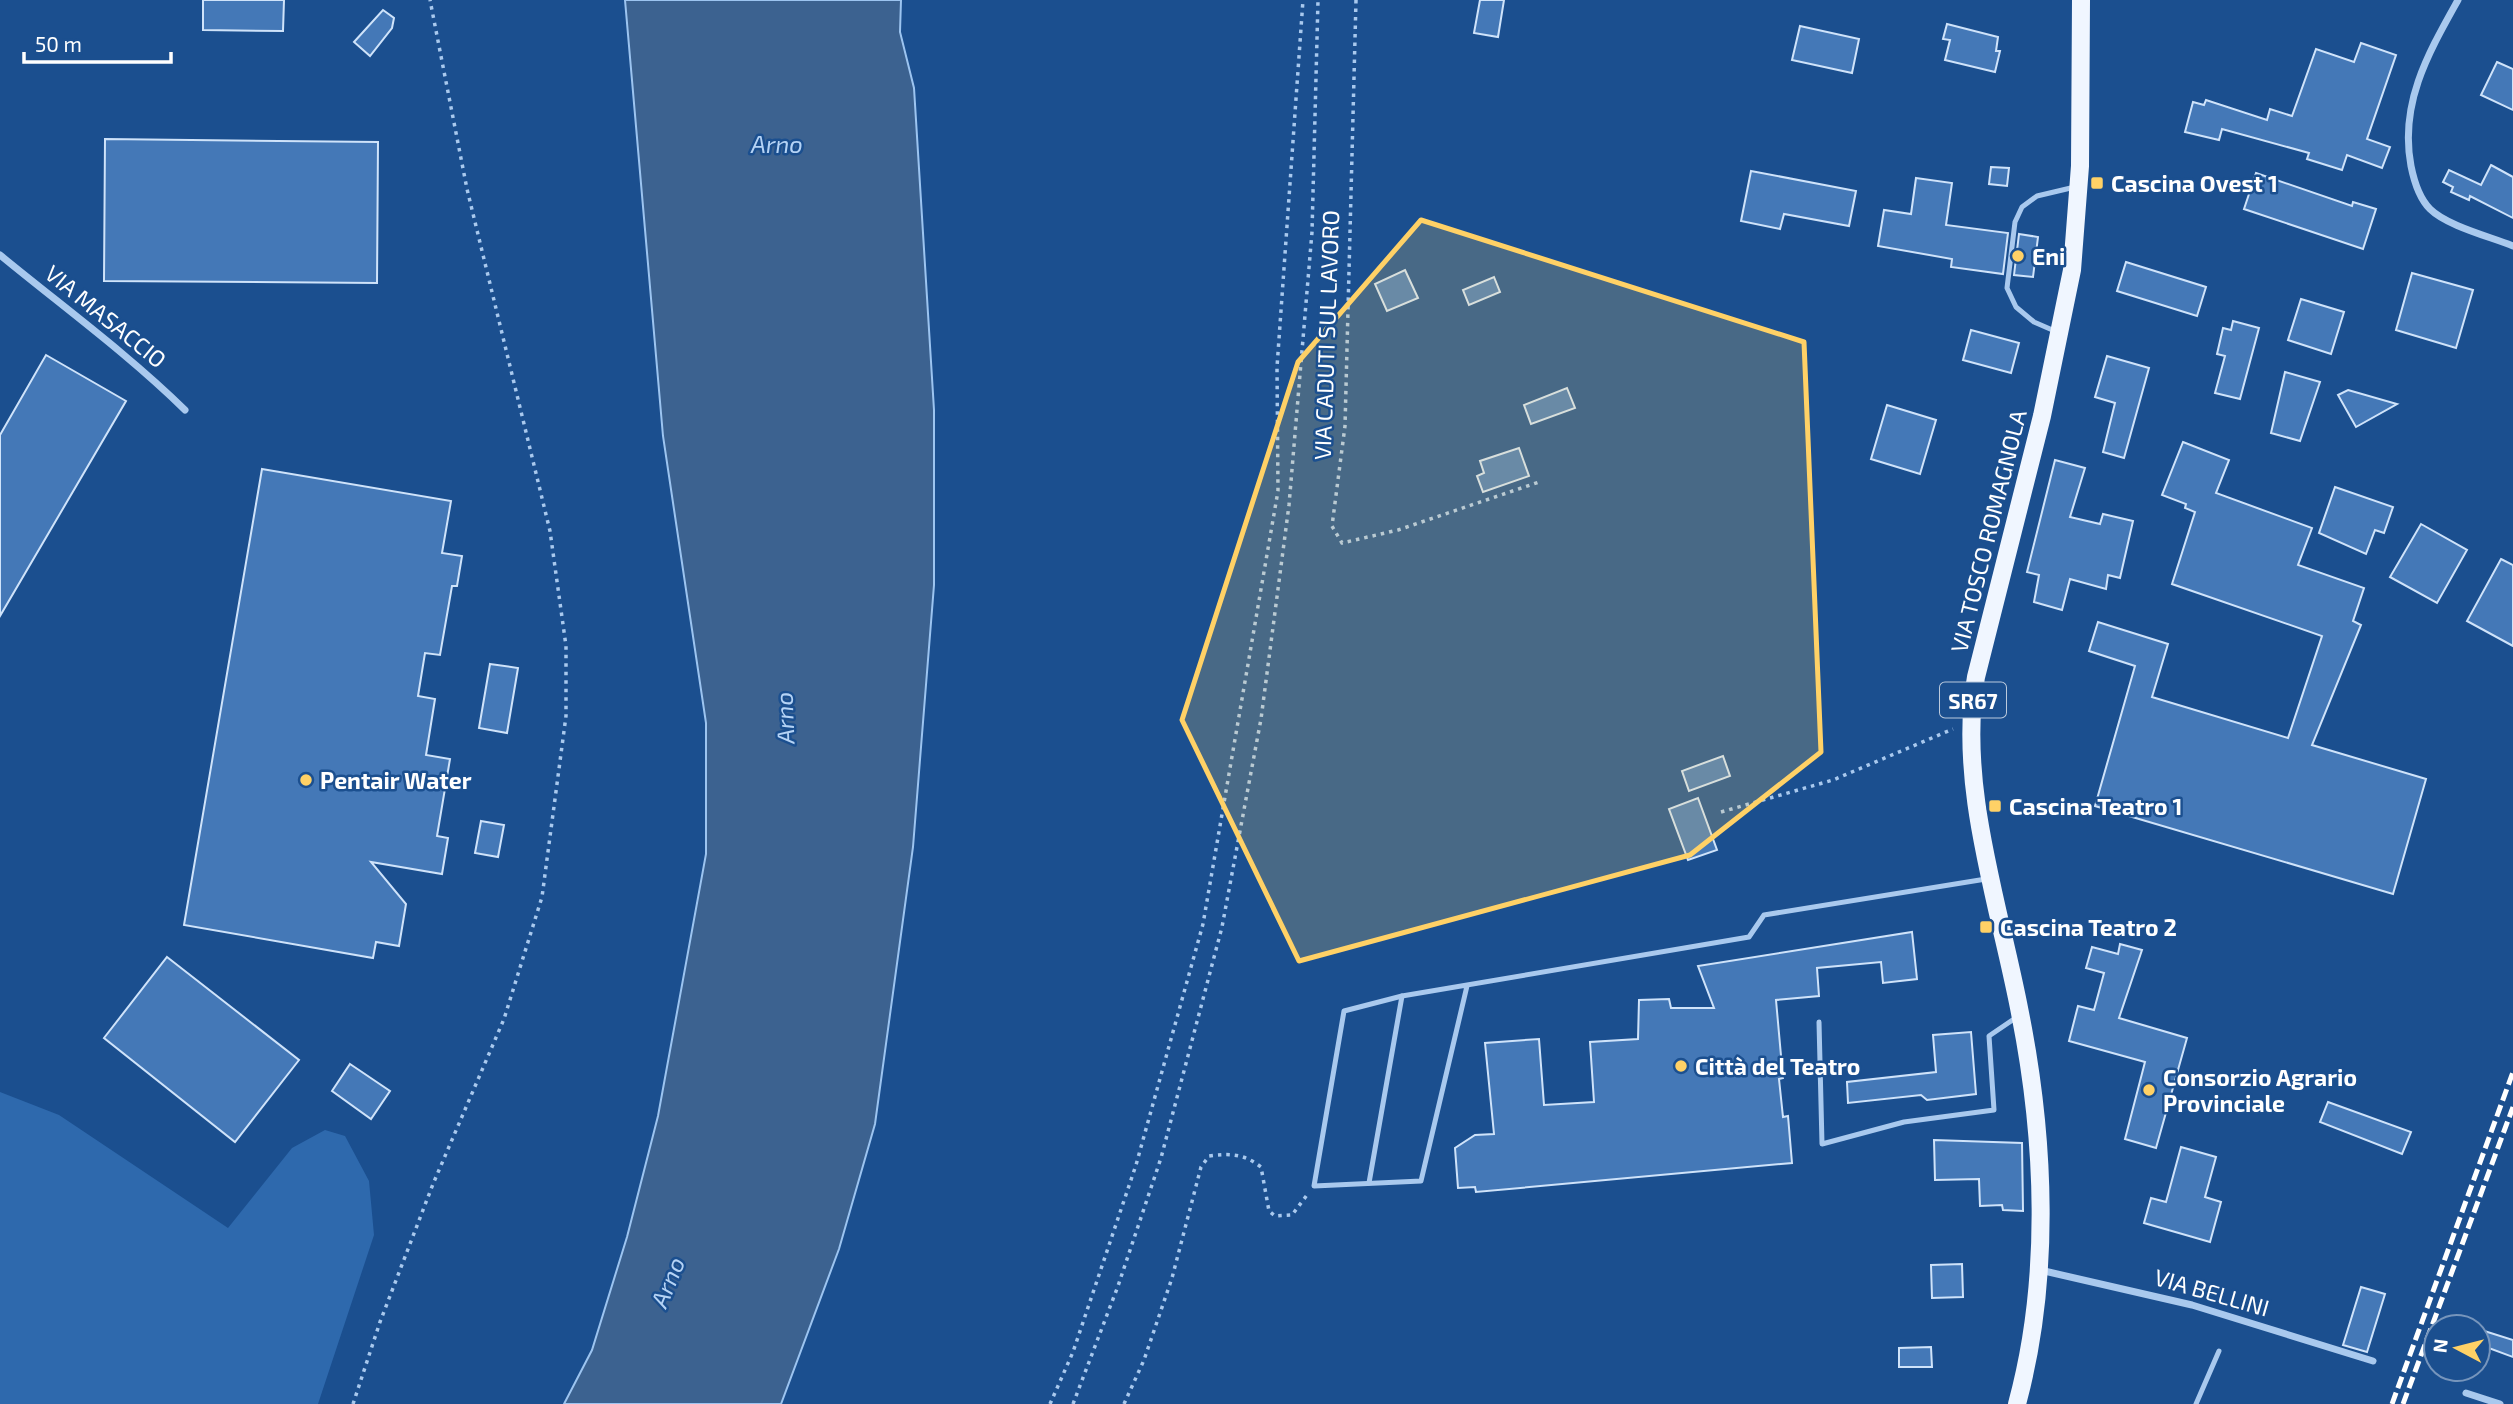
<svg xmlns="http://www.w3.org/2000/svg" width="2513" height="1404" font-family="'Exo 2',sans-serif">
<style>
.green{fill:#2e69ad}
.water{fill:#3c6290;stroke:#9cc4f0;stroke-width:2}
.building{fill:#4478b7;stroke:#cfe3fa;stroke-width:2}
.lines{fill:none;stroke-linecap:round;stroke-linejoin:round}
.path{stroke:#a9c9ee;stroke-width:3.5;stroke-dasharray:3.5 5;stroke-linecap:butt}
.service{stroke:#a9c9ee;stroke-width:5}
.minor{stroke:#a9c9ee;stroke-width:7}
.primary{stroke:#f0f6ff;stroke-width:18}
.rail{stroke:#fff;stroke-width:5;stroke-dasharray:12 5;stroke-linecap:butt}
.marked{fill:#ffd166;fill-opacity:0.2;stroke:#ffd166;stroke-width:5;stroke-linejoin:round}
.poi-dot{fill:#ffd166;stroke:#1b4f8f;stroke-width:2.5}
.labels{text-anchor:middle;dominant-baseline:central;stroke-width:5;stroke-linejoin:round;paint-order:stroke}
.shield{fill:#1b4f8f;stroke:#bbcadd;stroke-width:2}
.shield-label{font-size:21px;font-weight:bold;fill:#fff}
.poi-label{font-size:23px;font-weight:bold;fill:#fff;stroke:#1b4f8f;text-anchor:start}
.street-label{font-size:23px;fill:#fff;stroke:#1b4f8f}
.water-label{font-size:24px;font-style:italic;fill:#b5d3f5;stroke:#1b4f8f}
</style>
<rect width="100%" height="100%" fill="#1b4f8f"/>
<!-- green -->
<polygon class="green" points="0,1092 59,1115 228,1228 292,1148 325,1130 345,1136 369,1181 374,1235 318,1404 0,1404"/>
<!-- water -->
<polygon class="water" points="625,0 901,0 900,32 914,88 934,410 934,585 913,847 875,1124 839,1249 781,1404 564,1404 592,1350 627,1237 658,1116 706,854 706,723 663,436"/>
<!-- building -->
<g class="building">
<polygon points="203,0 284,0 283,31 203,30"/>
<polygon points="1480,0 1504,0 1498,37 1474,33"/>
<polygon points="383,10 394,18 392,28 370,56 354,42"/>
<polygon points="1947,24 1998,37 1996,51 2000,51 1995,72 1945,60 1950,40 1943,39"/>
<polygon points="1800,26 1859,39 1852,73 1792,60"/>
<polygon points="2361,43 2396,55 2367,139 2390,147 2382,168 2347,155 2342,170 2307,159 2309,153 2222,129 2219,140 2185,132 2193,102 2204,105 2206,100 2267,120 2270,109 2292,116 2316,49 2354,62"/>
<polygon points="2497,62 2513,69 2513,110 2481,95"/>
<polygon points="105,139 378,142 377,283 104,281"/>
<polygon points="2491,165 2513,177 2513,218 2470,196 2469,200 2451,192 2453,187 2443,182 2449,170 2481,185"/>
<polygon points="1991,167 2009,168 2007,186 1989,184"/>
<polygon points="1751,171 1856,191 1849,226 1784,214 1780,229 1741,221"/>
<polygon points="2256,173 2352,206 2353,202 2376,209 2363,249 2244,209"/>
<polygon points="1916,178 1952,183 1946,225 2008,233 2003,274 1951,267 1952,259 1878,246 1884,210 1911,214"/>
<polygon points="2019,234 2038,237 2033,277 2014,275"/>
<polygon points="2126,262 2206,287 2197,316 2117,291"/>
<polygon points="1405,270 1418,298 1387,311 1375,284"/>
<polygon points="2412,273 2473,290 2456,348 2396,330"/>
<polygon points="1494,277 1500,292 1469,305 1463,290"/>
<polygon points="2301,299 2344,312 2331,354 2288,340"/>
<polygon points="2233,321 2259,328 2240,399 2215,393 2225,356 2217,354 2223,328 2231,330"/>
<polygon points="1971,330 2019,343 2011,373 1963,360"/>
<polygon points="46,355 126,401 0,616 0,435"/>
<polygon points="2107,356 2149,368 2124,458 2103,452 2115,403 2095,397"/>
<polygon points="2285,372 2320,382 2300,441 2271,433"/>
<polygon points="1567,388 1575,408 1531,424 1524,405"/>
<polygon points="2348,390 2397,404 2356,427 2338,395"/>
<polygon points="1887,405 1936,420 1920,474 1871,459"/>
<polygon points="2183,442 2229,460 2216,493 2312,528 2298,565 2364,588 2353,621 2361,625 2312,745 2426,779 2393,894 2095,806 2135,666 2089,651 2098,622 2168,644 2152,697 2288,738 2322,636 2172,584 2195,512 2185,508 2186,504 2162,495"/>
<polygon points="1519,448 1529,476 1483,492 1477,476 1484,473 1480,461"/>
<polygon points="2055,460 2085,468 2070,517 2100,524 2103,514 2133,521 2120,578 2108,575 2106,589 2070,579 2062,610 2034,602 2039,575 2027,572"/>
<polygon points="262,469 451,501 442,553 462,556 457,586 452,586 440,655 425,653 418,696 435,699 426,755 450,759 437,836 448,838 442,874 371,862 406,904 399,946 376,942 373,958 184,925"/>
<polygon points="2335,487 2393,507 2384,533 2375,530 2366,554 2319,533"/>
<polygon points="2421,524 2467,550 2437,603 2390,577"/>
<polygon points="2501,559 2513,565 2513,646 2467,621"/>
<polygon points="490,664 518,668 507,733 479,728"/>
<polygon points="1723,756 1730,776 1689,791 1682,771"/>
<polygon points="1698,798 1717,850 1688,860 1669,809"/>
<polygon points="481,821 504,825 498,857 475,853"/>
<polygon points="1912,932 1917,979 1883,983 1881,962 1817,968 1819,996 1776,1000 1783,1078 1779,1079 1783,1117 1788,1116 1792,1163 1476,1192 1475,1187 1458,1188 1455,1148 1475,1135 1494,1134 1485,1043 1539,1039 1544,1105 1594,1102 1590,1042 1638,1039 1639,1000 1669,999 1671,1008 1714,1008 1698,966"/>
<polygon points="2120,944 2142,950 2119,1018 2187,1038 2156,1148 2125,1139 2145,1062 2069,1041 2078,1006 2094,1010 2104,973 2086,968 2092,947 2118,954"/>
<polygon points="167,957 299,1060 235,1142 104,1038"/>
<polygon points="1971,1032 1976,1094 1927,1100 1921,1095 1848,1103 1847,1082 1936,1072 1933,1035"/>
<polygon points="350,1064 390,1091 371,1119 332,1091"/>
<polygon points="2328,1102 2411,1132 2402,1154 2320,1122"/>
<polygon points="1934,1140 2022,1143 2023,1211 2003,1210 2002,1205 1980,1206 1979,1179 1935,1180"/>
<polygon points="2181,1147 2216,1157 2205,1197 2221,1202 2210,1242 2144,1223 2151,1198 2166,1202"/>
<polygon points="1962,1264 1963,1297 1932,1298 1931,1265"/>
<polygon points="2361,1287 2385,1294 2367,1352 2343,1345"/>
<polygon points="2478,1329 2513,1340 2513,1357 2478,1344"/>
<polygon points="1931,1347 1932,1367 1899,1367 1899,1348"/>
</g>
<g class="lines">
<!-- path -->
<g class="path">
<polyline points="1356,0 1345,426 1332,526 1342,543 1398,530 1542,481"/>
<polyline points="1721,812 1833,780 1953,729"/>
<polyline points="353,1404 380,1322 433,1184 504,1019 542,897 566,716 566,646 550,531 467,189 430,0"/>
<polyline points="1050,1404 1073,1352 1136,1165 1203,924 1278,491 1277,367 1303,0"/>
<polyline points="1073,1404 1118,1286 1161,1158 1222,927 1261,719 1289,505 1312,232 1318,0"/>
<path d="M1124 1404 1144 1360 1172 1278 1201 1167 1209 1156C1231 1153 1244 1154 1261 1167L1269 1211 1275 1216 1292 1215 1307 1195"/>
</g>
<!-- service -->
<g class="service">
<polyline points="2057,332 2034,322 2016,307 2007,288 2015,222 2022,207 2037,196 2075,187"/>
<polyline points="1467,986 1421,1181 1314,1186 1344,1011 1402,996 1749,937 1764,915 1986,879"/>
<polyline points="1819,1022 1822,1144 1904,1122 1994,1110 1989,1036 2017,1017"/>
<polyline points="1369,1183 1402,996"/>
<polyline points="2196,1404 2219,1351"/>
</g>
<!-- minor -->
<g class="minor">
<path d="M2458 0C2429 52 2399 103 2411 166 2414 181 2419 198 2430 209 2447 226 2491 237 2513 246"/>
<path d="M0 255C62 306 128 354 185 410"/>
<polyline points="2040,1270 2192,1305 2373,1361"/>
<polyline points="2466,1393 2500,1404"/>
</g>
<!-- primary -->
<path class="primary" d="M2017 1404C2051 1279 2045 1139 2020 1013 2000 907 1957 785 1976 677L2042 416 2072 270 2080 166 2081 0"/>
<!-- rail -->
<g class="rail">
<polyline points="2392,1404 2513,1072"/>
<polyline points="2403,1404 2513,1107"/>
</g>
</g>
<!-- marked area -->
<path class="marked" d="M1421 220 1804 342 1821 752 1690 855 1299 961 1182 720 1298 362Z"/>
<!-- markers -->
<g class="poi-dot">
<rect x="2090" y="176" width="14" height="14" rx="3.5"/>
<circle cx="2018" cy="256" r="7"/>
<circle cx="306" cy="780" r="7"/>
<rect x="1988" y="799" width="14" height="14" rx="3.5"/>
<rect x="1979" y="920" width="14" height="14" rx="3.5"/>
<circle cx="1681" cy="1066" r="7"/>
<circle cx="2149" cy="1090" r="7"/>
</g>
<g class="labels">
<!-- shield labels -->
<rect class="shield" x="1940" y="682.5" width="66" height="35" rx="5"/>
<g class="shield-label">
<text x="1973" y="700">SR67</text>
</g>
<!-- poi labels -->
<g class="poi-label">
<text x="2111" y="183">Cascina Ovest 1</text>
<text x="2032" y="256">Eni</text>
<text x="320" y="780">Pentair Water</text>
<text x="2009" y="806">Cascina Teatro 1</text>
<text x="2000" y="927">Cascina Teatro 2</text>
<text x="1695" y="1066">Città del Teatro</text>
<text x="2163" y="1077">Consorzio Agrario<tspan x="2163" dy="26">Provinciale</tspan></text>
</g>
<!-- street labels -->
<g class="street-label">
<text transform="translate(106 316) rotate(39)">VIA MASACCIO</text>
<text transform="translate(1326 335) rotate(-88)">VIA CADUTI SUL LAVORO</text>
<text transform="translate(1988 531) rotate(-76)">VIA TOSCO ROMAGNOLA</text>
<text transform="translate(2212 1292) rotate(16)">VIA BELLINI</text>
</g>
<!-- water labels -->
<g class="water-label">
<text x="777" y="143">Arno</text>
<text transform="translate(784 718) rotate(-92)">Arno</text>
<text transform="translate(667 1282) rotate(-68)">Arno</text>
</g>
</g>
<!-- north arrow -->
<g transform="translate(2457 1348) rotate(277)"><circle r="33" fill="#1b4f8f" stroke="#7695bc" stroke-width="2"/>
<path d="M0-5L12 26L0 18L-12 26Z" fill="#ffd166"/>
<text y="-10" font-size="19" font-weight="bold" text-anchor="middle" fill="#ffffff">N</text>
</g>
<!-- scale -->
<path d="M24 52v10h147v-10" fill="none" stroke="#ffffff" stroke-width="3.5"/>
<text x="35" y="52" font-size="21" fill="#ffffff" stroke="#1b4f8f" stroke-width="5" paint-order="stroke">50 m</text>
</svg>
